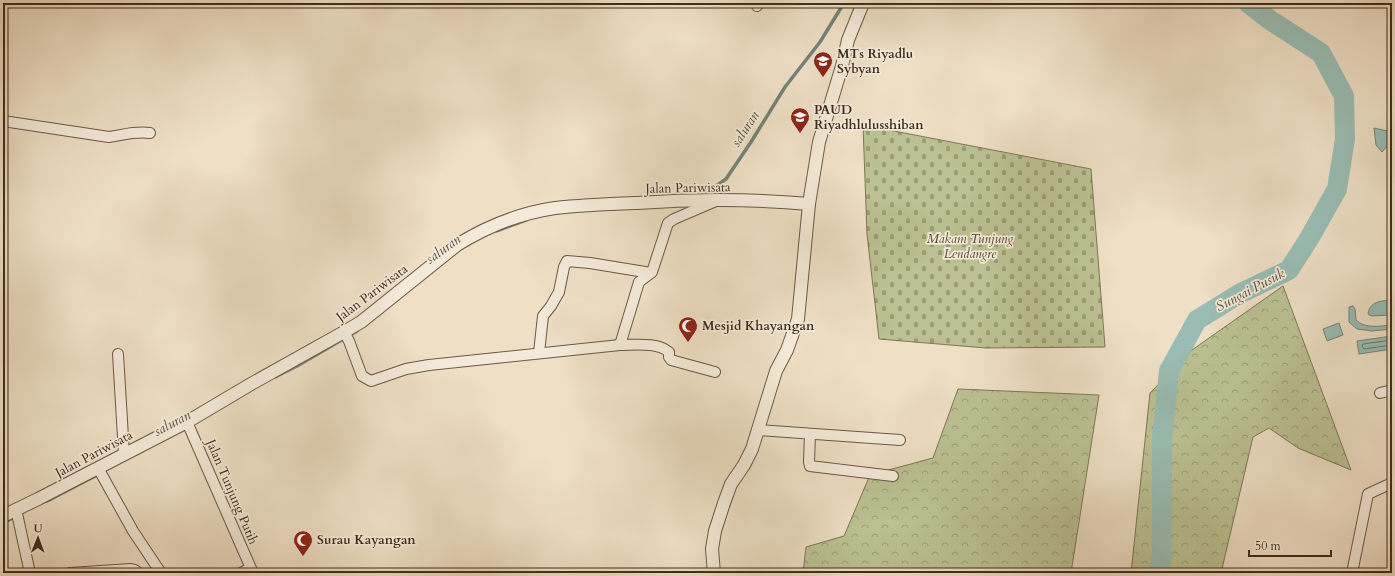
<svg xmlns="http://www.w3.org/2000/svg" width="1395" height="576" font-family="Cardo,serif">
<style>
.forest{fill:url(#forest-crowns);stroke:#7e7656}
.cemetery{fill:url(#cemetery-stones);stroke:#7e7656}
.water{fill:#99bdb4;stroke:#758377}
.lines{fill:none;stroke-linecap:round;stroke-linejoin:round}
.shore{stroke:#6c7468;stroke-width:1}
.stream{stroke:#758377;stroke-width:3.5}
.river{stroke:#99bdb4;stroke-width:20}
.minor-casing{stroke:#6c5946;stroke-width:12}
.tertiary-casing{stroke:#6c5946;stroke-width:14}
.minor{stroke:#f4ead9;stroke-width:10}
.tertiary{stroke:#f4ead9;stroke-width:12}
.labels{text-anchor:middle;dominant-baseline:central;stroke-width:3.5;stroke-linejoin:round;paint-order:stroke}
.poi-label{font-size:13px;font-weight:bold;fill:#402c1b;stroke:#f4ead9;text-anchor:start}
.street-label{font-size:13px;fill:#402c1b;stroke:#f4ead9}
.park-label{font-size:13px;font-style:italic;fill:#594a33;stroke:#f4ead9}
.water-label{font-size:14px;font-style:italic;fill:#565041;stroke:#f4ead9}
</style>
<defs>
<pattern id="forest-crowns" width="20" height="18" patternUnits="userSpaceOnUse"><rect width="20" height="18" fill="#bbc192"/><path d="M2 6a3 3 0 1 1 6 0M12 15a3 3 0 1 1 6 0" fill="none" stroke="#999d76"/></pattern>
<pattern id="cemetery-stones" width="16" height="16" patternUnits="userSpaceOnUse"><rect width="16" height="16" fill="#bbc192"/><path d="M2 7V4a2 2 0 0 1 4 0v3zM10 15v-3a2 2 0 0 1 4 0v3z" fill="#999d76"/></pattern>
</defs>
<rect width="100%" height="100%" fill="#eedfc5"/>
<filter id="stains"><feTurbulence type="fractalNoise" baseFrequency=".005" numOctaves="4"/><feColorMatrix values="0 0 0 0 .2 0 0 0 0 .09 0 0 0 0 .02 0 0 0 .5 -.17"/></filter>
<radialGradient id="worn" r=".72"><stop offset=".6" stop-color="#630" stop-opacity="0"/><stop offset="1" stop-color="#630" stop-opacity=".3"/></radialGradient>
<!-- forest -->
<g class="forest">
<polygon points="1283,286 1351,470 1298,448 1269,428 1253,437 1221,573 1131,573 1150,393 1192,350"/>
<polygon points="958,389 1099,395 1071,573 803,573 806,547 844,536 870,475 933,458"/>
</g>
<!-- cemetery -->
<polygon class="cemetery" points="863,125 1091,169 1105,347 986,348 879,339 867,234"/>
<!-- water -->
<g class="water">
<polygon points="1374,128 1392,132 1392,141 1382,152 1376,145"/>
<path d="M1392 300V315L1371 316 1368 314C1370 301 1381 301 1392 300Z"/>
<path d="M1353 306 1355 309 1356 320C1365 329 1380 326 1392 325V329L1372 331 1357 329 1349 322V307Z"/>
<polygon points="1339,323 1343,335 1327,341 1323,329"/>
<polygon points="1392,336 1392,349 1359,354 1357,341"/>
</g>
<g class="lines">
<!-- shore -->
<polyline class="shore" points="1392,340 1363,344 1362,346 1364,349 1392,345"/>
<!-- stream -->
<g class="stream">
<polyline points="702,196 726,179 751,142 785,87 820,42 844,3"/>
<polyline points="496,231 526,220"/>
<polyline points="275,377 297,366 357,331"/>
<polyline points="47,501 97,475"/>
<polyline points="3,523 16,516"/>
</g>
<!-- river -->
<polyline class="river" points="1158,573 1162,556 1162,439 1169,371 1197,320 1239,294 1289,270 1310,237 1337,189 1345,139 1344,96 1321,53 1270,20 1248,3"/>
<!-- minor casing -->
<g class="minor-casing">
<g id="minor">
<polyline points="757,6 759,3"/>
<path d="M3 121 109 137C124 135 134 131 150 133"/>
<path d="M344 332 349 341 362 376 371 381 406 369 429 365 620 345C635 345 657 342 669 352V357L671 360 715 372"/>
<polyline points="620,345 639,282 652,272 668,223 674,219 716,201"/>
<polyline points="539,353 543,316 551,306 559,292 564,267 567,261 590,263 651,273"/>
<polyline points="118,354 124,454"/>
<polyline points="1380,393 1392,390"/>
<polyline points="187,422 253,573"/>
<polyline points="757,430 900,440"/>
<polyline points="810,434 809,462 810,466 893,476"/>
<polyline points="98,468 133,531 161,573"/>
<polyline points="16,509 30,573"/>
<polyline points="70,573 131,569 135,570 138,573"/>
<polyline points="241,573 250,568"/>
<polyline points="1352,573 1368,494 1392,483"/>
</g>
</g>
<!-- tertiary casing -->
<g class="tertiary-casing">
<g id="tertiary">
<path d="M3 516 38 499 187 422 251 384 344 332 361 322 457 245C486 227 521 213 555 208 582 205 610 204 637 203 694 199 752 199 809 204"/>
<polyline points="714,573 712,549 715,531 724,503 731,484 744,465 752,449 776,371 787,350 798,319 809,204 819,142 842,66 848,40 863,3"/>
</g>
</g>
<!-- minor -->
<use href="#minor" class="minor"/>
<!-- tertiary -->
<use href="#tertiary" class="tertiary"/>
</g>
<!-- icons -->
<defs>
<g id="school-pin" transform="scale(1)"><path d="M0 17L-7.5 6A9.5 9.5 0 1 1 7.5 6Z" fill="#8f2418" stroke="#f4ead9"/><path d="M0-5L7-2L0 1L-7-2ZM-4 1L0 2.5L4 1V4Q0 6-4 4Z" fill="#fff"/></g>
<g id="mosque-pin" transform="scale(1)"><path d="M0 17L-7.5 6A9.5 9.5 0 1 1 7.5 6Z" fill="#8f2418" stroke="#f4ead9"/><path d="M3.5-4.9A6 6 0 1 0 3.5 4.9A5 5 0 1 1 3.5-4.9Z" fill="#fff"/></g>
</defs>
<g fill-rule="evenodd">
<use href="#school-pin" x="823" y="61"/>
<use href="#school-pin" x="800" y="117"/>
<use href="#mosque-pin" x="688" y="326"/>
<use href="#mosque-pin" x="303" y="540"/>
</g>
<g class="labels">
<!-- poi labels -->
<g class="poi-label">
<text x="837" y="54">MTs Riyadlu<tspan x="837" dy="15">Sybyan</tspan></text>
<text x="814" y="110">PAUD<tspan x="814" dy="15">Riyadhlulusshiban</tspan></text>
<text x="702" y="326">Mesjid Khayangan</text>
<text x="317" y="540">Surau Kayangan</text>
</g>
<!-- street labels -->
<g class="street-label">
<text transform="translate(688 188) rotate(-1)">Jalan Pariwisata</text>
<text transform="translate(372 293) rotate(-37)">Jalan Pariwisata</text>
<text transform="translate(94 454) rotate(-28)">Jalan Pariwisata</text>
<text transform="translate(232 492) rotate(67)">Jalan Tunjung Putih</text>
</g>
<!-- park labels -->
<g class="park-label">
<text x="970" y="239">Makam Tunjung<tspan x="970" dy="15">Lendangre</tspan></text>
</g>
<!-- water labels -->
<g class="water-label">
<text transform="translate(745 129) rotate(-57)">saluran</text>
<text transform="translate(443 249) rotate(-36)">saluran</text>
<text transform="translate(1250 290) rotate(-28)">Sungai Pusuk</text>
<text transform="translate(172 423) rotate(-28)">saluran</text>
</g>
</g>
<!-- margin -->
<rect width="1395" height="576" fill="none" stroke="#eedfc5" stroke-width="16"/>
<rect x="4" y="4" width="1387" height="568" fill="none" stroke="#402c1b" stroke-width="2"/>
<rect x="8" y="8" width="1379" height="560" fill="none" stroke="#402c1b"/>
<!-- north arrow -->
<g transform="translate(38 538) rotate(1)" stroke="#f4ead9" stroke-width="3" paint-order="stroke">
<path d="M0-3L7 15L0 10L-7 15Z" fill="#402c1b"/>
<text y="-6" font-size="11" font-weight="bold" text-anchor="middle" fill="#402c1b">U</text>
</g>
<!-- scale -->
<path d="M1249 550v6h82v-6" fill="none" stroke="#402c1b" stroke-width="2"/>
<text x="1255" y="550" font-size="12" fill="#402c1b" stroke="#f4ead9" stroke-width="3" paint-order="stroke">50 m</text>
<rect width="100%" height="100%" filter="url(#stains)"/>
<rect width="100%" height="100%" fill="url(#worn)"/>
</svg>
